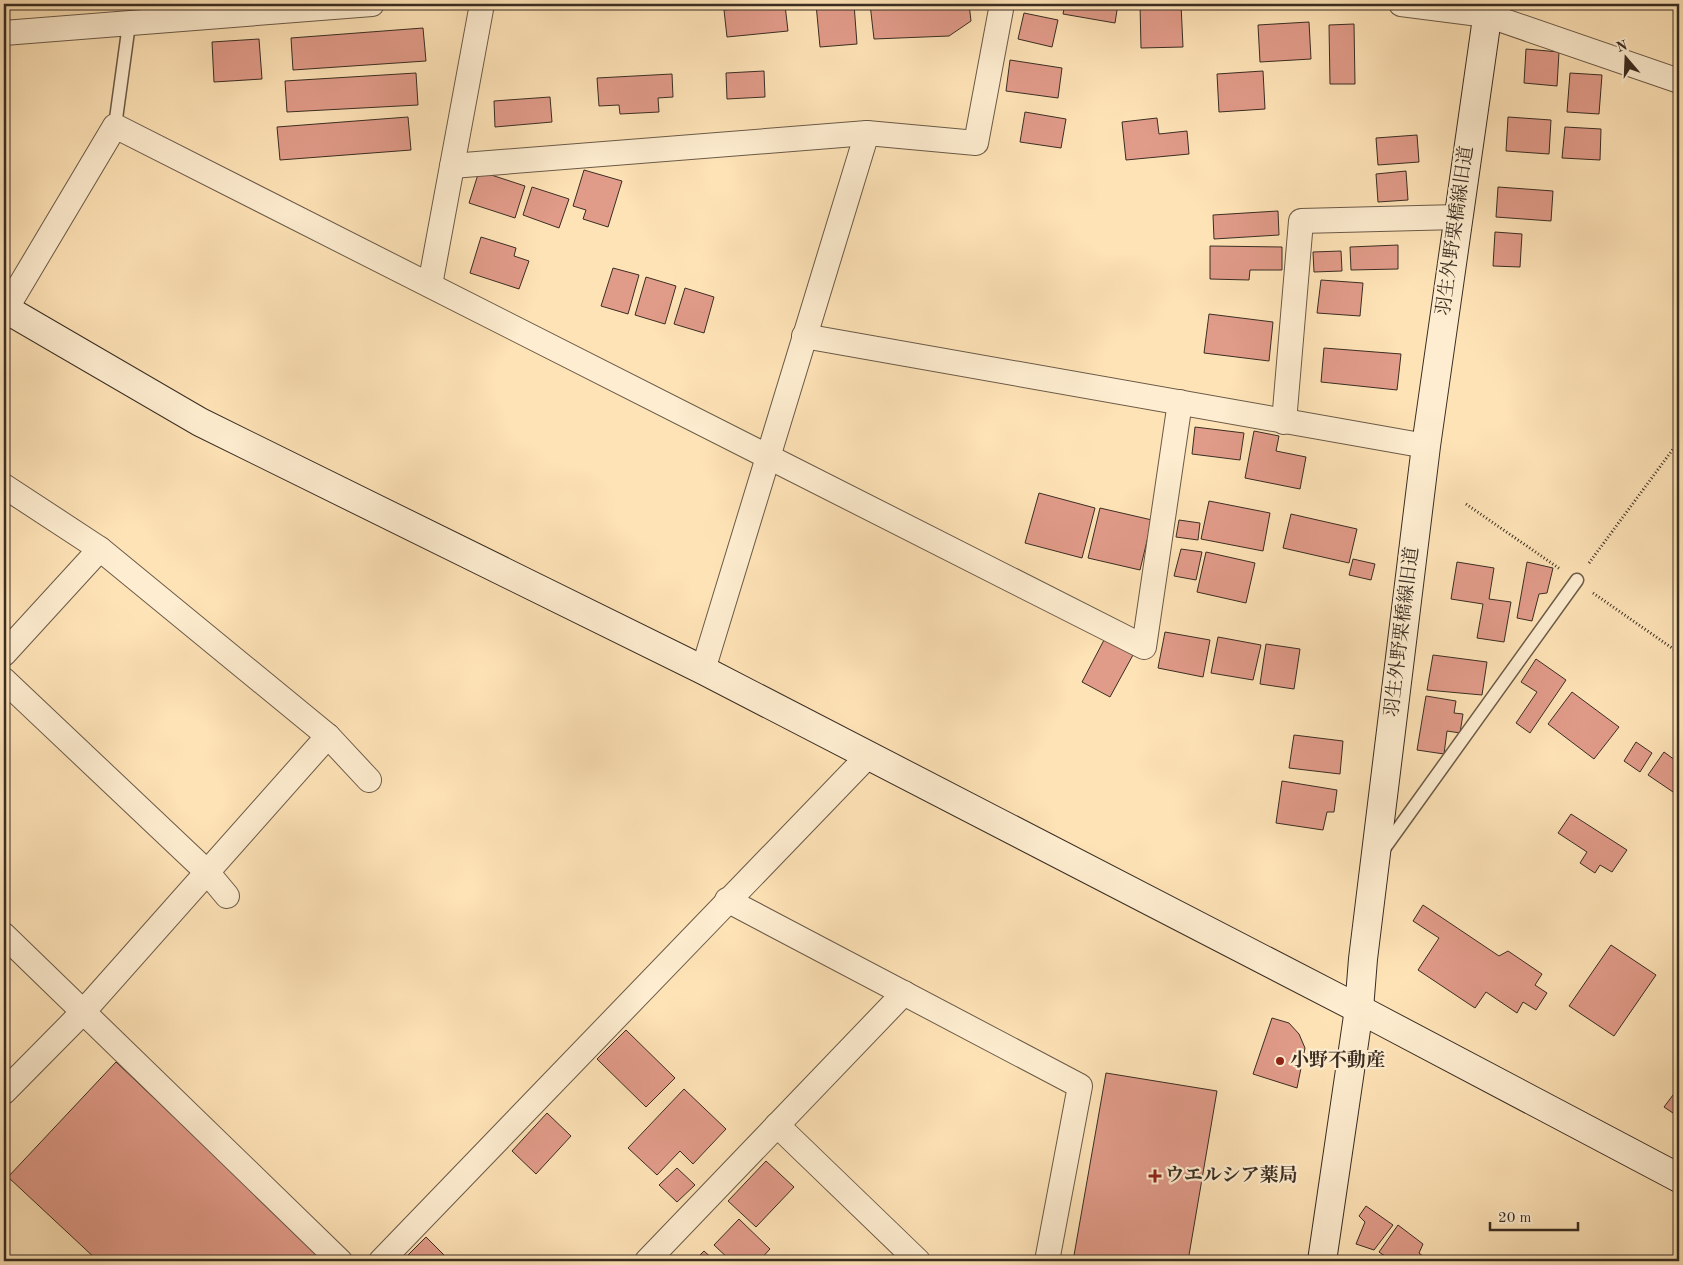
<svg xmlns="http://www.w3.org/2000/svg" width="1683" height="1265" font-family="'Old Standard TT','Noto Serif JP',serif">
<style>
.building{fill:#e19b89;stroke:#3a2d22}
.lines{fill:none;stroke-linecap:round;stroke-linejoin:round}
.lane-casing{stroke:#6b5a47;stroke-width:15}
.street-casing{stroke:#6b5a47;stroke-width:26}
.secondary-casing{stroke:#3a2d22;stroke-width:30}
.path{stroke:#3a2d22;stroke-width:3;stroke-dasharray:1 2.5;stroke-linecap:butt}
.lane{stroke:#feedd0;stroke-width:12}
.street{stroke:#feedd0;stroke-width:24}
.secondary{stroke:#feedd0;stroke-width:28}
.poi-dot{fill:#8f2418;stroke:#feedd0;stroke-width:2}
.labels{text-anchor:middle;dominant-baseline:central;stroke-width:4.5;stroke-linejoin:round;paint-order:stroke}
.street-label{font-size:19px;fill:#3a2d22;stroke:#feedd0}
.poi-label{font-size:19px;font-weight:bold;fill:#3a2d22;stroke:#feedd0;text-anchor:start}
</style>
<rect width="100%" height="100%" fill="#fee3b7"/>
<filter id="stains"><feTurbulence type="fractalNoise" baseFrequency=".004" numOctaves="4"/><feColorMatrix values="0 0 0 0 .2 0 0 0 0 .09 0 0 0 0 .02 0 0 0 .5 -.17"/></filter>
<radialGradient id="worn" r=".72"><stop offset=".6" stop-color="#630" stop-opacity="0"/><stop offset="1" stop-color="#630" stop-opacity=".3"/></radialGradient>
<!-- building -->
<g class="building">
<polygon points="816,4 854,4 857,44 820,47"/>
<polygon points="870,4 969,4 971,21 949,36 874,39"/>
<polygon points="1065,4 1118,4 1115,23 1063,14"/>
<polygon points="1181,4 1183,47 1141,48 1140,5"/>
<polygon points="785,5 788,31 727,37 724,10"/>
<polygon points="1024,13 1058,20 1052,47 1018,39"/>
<polygon points="1309,22 1311,59 1260,62 1258,25"/>
<polygon points="1354,24 1355,84 1330,84 1329,25"/>
<polygon points="423,28 426,61 293,70 291,38"/>
<polygon points="259,39 262,79 214,82 212,42"/>
<polygon points="1526,49 1559,52 1557,86 1524,83"/>
<polygon points="1010,60 1062,68 1058,98 1006,91"/>
<polygon points="764,71 765,97 727,99 726,73"/>
<polygon points="1263,71 1265,109 1219,112 1217,74"/>
<polygon points="416,73 418,105 287,112 285,81"/>
<polygon points="1570,73 1602,75 1599,114 1567,112"/>
<polygon points="672,74 673,97 658,98 659,112 620,114 619,105 599,106 597,78"/>
<polygon points="550,97 552,122 495,127 494,101"/>
<polygon points="1025,112 1066,119 1061,148 1020,142"/>
<polygon points="408,117 411,150 280,160 277,127"/>
<polygon points="1508,117 1551,120 1549,154 1506,151"/>
<polygon points="1157,118 1159,134 1187,131 1189,154 1126,160 1122,122"/>
<polygon points="1565,127 1601,129 1600,160 1562,158"/>
<polygon points="1417,135 1419,162 1378,165 1376,138"/>
<polygon points="584,170 622,181 608,227 583,219 586,210 573,206"/>
<polygon points="479,171 525,186 515,218 469,203"/>
<polygon points="1406,171 1408,200 1378,202 1376,174"/>
<polygon points="532,187 569,199 559,228 523,215"/>
<polygon points="1498,187 1553,191 1551,221 1496,217"/>
<polygon points="1278,211 1279,235 1214,239 1213,215"/>
<polygon points="1495,232 1522,234 1520,267 1493,266"/>
<polygon points="481,237 516,248 514,256 529,261 519,289 470,273"/>
<polygon points="1398,245 1398,269 1351,270 1350,247"/>
<polygon points="1210,246 1282,247 1282,270 1250,270 1249,280 1210,279"/>
<polygon points="1341,251 1342,271 1314,272 1313,252"/>
<polygon points="613,268 639,275 628,314 601,306"/>
<polygon points="646,277 676,286 665,324 635,315"/>
<polygon points="1321,280 1363,283 1360,316 1317,313"/>
<polygon points="685,288 714,297 704,333 674,324"/>
<polygon points="1209,314 1273,322 1269,361 1204,353"/>
<polygon points="1324,348 1401,354 1397,390 1321,382"/>
<polygon points="1195,427 1244,433 1240,460 1192,454"/>
<polygon points="1254,431 1279,436 1276,451 1306,457 1300,489 1245,478"/>
<polygon points="1039,493 1095,508 1082,558 1025,543"/>
<polygon points="1209,501 1270,513 1263,551 1201,539"/>
<polygon points="1100,508 1152,520 1140,570 1088,558"/>
<polygon points="1291,514 1357,529 1349,563 1283,548"/>
<polygon points="1179,520 1200,523 1198,540 1176,537"/>
<polygon points="1181,549 1202,552 1196,580 1174,576"/>
<polygon points="1206,552 1255,563 1246,603 1197,592"/>
<polygon points="1353,559 1375,564 1371,580 1349,575"/>
<polygon points="1457,562 1494,568 1489,599 1511,602 1504,642 1477,638 1483,604 1451,599"/>
<polygon points="1527,562 1553,568 1547,593 1539,594 1532,621 1517,618"/>
<polygon points="1165,632 1210,640 1203,677 1158,668"/>
<polygon points="1218,637 1261,645 1253,680 1211,673"/>
<polygon points="1104,640 1133,655 1110,697 1082,682"/>
<polygon points="1266,644 1300,649 1294,689 1260,684"/>
<polygon points="1433,655 1487,662 1482,695 1427,690"/>
<polygon points="1536,659 1566,680 1530,733 1516,723 1537,692 1521,682"/>
<polygon points="1572,692 1619,727 1594,759 1548,724"/>
<polygon points="1426,696 1456,701 1454,713 1463,714 1460,733 1447,731 1444,754 1417,750"/>
<polygon points="1294,735 1343,741 1340,774 1289,768"/>
<polygon points="1636,742 1652,753 1640,772 1624,761"/>
<polygon points="1664,752 1679,763 1679,790 1676,794 1648,775"/>
<polygon points="1282,781 1337,790 1334,812 1327,812 1323,830 1276,823"/>
<polygon points="1571,814 1627,850 1612,872 1600,865 1595,873 1580,863 1587,852 1558,833"/>
<polygon points="1423,905 1499,956 1508,951 1542,974 1535,985 1547,993 1536,1010 1523,1002 1517,1013 1486,992 1475,1008 1418,970 1439,938 1413,921"/>
<polygon points="1611,945 1656,975 1614,1036 1569,1006"/>
<polygon points="1272,1018 1289,1023 1299,1034 1305,1048 1297,1088 1253,1074"/>
<polygon points="626,1030 675,1078 646,1107 597,1059"/>
<polygon points="116,1062 326,1261 98,1261 8,1177"/>
<polygon points="1106,1073 1217,1091 1188,1261 1073,1261"/>
<polygon points="1679,1087 1679,1117 1664,1107"/>
<polygon points="684,1089 726,1129 693,1164 680,1151 657,1175 628,1148"/>
<polygon points="547,1113 571,1136 536,1174 512,1151"/>
<polygon points="766,1161 794,1187 756,1227 728,1201"/>
<polygon points="677,1168 695,1185 677,1202 659,1185"/>
<polygon points="1366,1206 1393,1225 1374,1250 1356,1244 1365,1222 1359,1216"/>
<polygon points="739,1219 770,1249 759,1261 731,1261 714,1245"/>
<polygon points="1398,1225 1423,1244 1419,1253 1429,1261 1392,1261 1379,1252"/>
<polygon points="426,1237 448,1259 445,1261 402,1261"/>
<polygon points="704,1251 715,1261 694,1261"/>
</g>
<g class="lines">
<!-- lane casing -->
<g class="lane-casing">
<g id="lane">
<polyline points="115,126 129,24"/>
<polyline points="1383,850 1577,580"/>
</g>
</g>
<!-- street casing -->
<g class="street-casing">
<g id="street">
<polyline points="1401,4 1487,15 1679,81"/>
<polyline points="4,33 372,4"/>
<polyline points="452,166 867,133"/>
<polyline points="430,285 482,4"/>
<polyline points="6,309 115,126 1144,647 1180,402"/>
<polyline points="804,336 1426,446"/>
<polyline points="1284,422 1301,221 1458,217"/>
<polyline points="4,486 100,549 328,736 369,780"/>
<polyline points="4,654 100,549"/>
<polyline points="703,670 867,133 976,143 1002,4"/>
<polyline points="4,680 207,872 227,896"/>
<polyline points="727,900 1080,1086 1047,1261"/>
<polyline points="4,935 340,1261"/>
<polyline points="4,1092 83,1012 328,736"/>
<polyline points="777,1125 918,1261"/>
<polyline points="381,1261 868,756"/>
<polyline points="647,1261 904,993"/>
</g>
</g>
<!-- secondary casing -->
<g class="secondary-casing">
<g id="secondary">
<polyline points="4,308 200,422 703,670 1359,1009 1679,1178"/>
<polyline points="1322,1261 1359,1009 1363,959 1426,446 1489,4"/>
</g>
</g>
<!-- path -->
<g class="path">
<polyline points="1466,504 1560,569"/>
<polyline points="1589,563 1679,441"/>
<polyline points="1593,593 1679,653"/>
</g>
<!-- lane -->
<use href="#lane" class="lane"/>
<!-- street -->
<use href="#street" class="street"/>
<!-- secondary -->
<use href="#secondary" class="secondary"/>
</g>
<!-- markers -->
<g class="poi-dot">
<circle cx="1280" cy="1061" r="5"/>
<path d="M1152.5 1168.5h5v5h5v5h-5v5h-5v-5h-5v-5h5z"/>
</g>
<g class="labels">
<!-- street labels -->
<g class="street-label">
<text transform="translate(1456 231) rotate(-82)">羽生外野栗橋線旧道</text>
<text transform="translate(1403 632) rotate(-83)">羽生外野栗橋線旧道</text>
</g>
<!-- poi labels -->
<g class="poi-label">
<text x="1290" y="1061">小野不動産</text>
<text x="1165" y="1176">ウエルシア薬局</text>
</g>
</g>
<!-- margin -->
<rect width="1683" height="1265" fill="none" stroke="#fee3b7" stroke-width="20"/>
<rect x="5" y="5" width="1673" height="1255" fill="none" stroke="#3a2d22" stroke-width="2.5"/>
<rect x="10" y="10" width="1663" height="1245" fill="none" stroke="#3a2d22"/>
<!-- north arrow -->
<g transform="translate(1626 58) rotate(341)" stroke="#feedd0" stroke-width="4" paint-order="stroke">
<path d="M0-4L9 19L0 12L-9 19Z" fill="#3a2d22"/>
<text y="-8" font-size="14" font-weight="bold" text-anchor="middle" fill="#3a2d22">N</text>
</g>
<!-- scale -->
<path d="M1490 1222v8h88v-8" fill="none" stroke="#3a2d22" stroke-width="2.5"/>
<text x="1498" y="1222" font-size="15" fill="#3a2d22" stroke="#feedd0" stroke-width="4" paint-order="stroke">20 m</text>
<rect width="100%" height="100%" filter="url(#stains)"/>
<rect width="100%" height="100%" fill="url(#worn)"/>
</svg>
